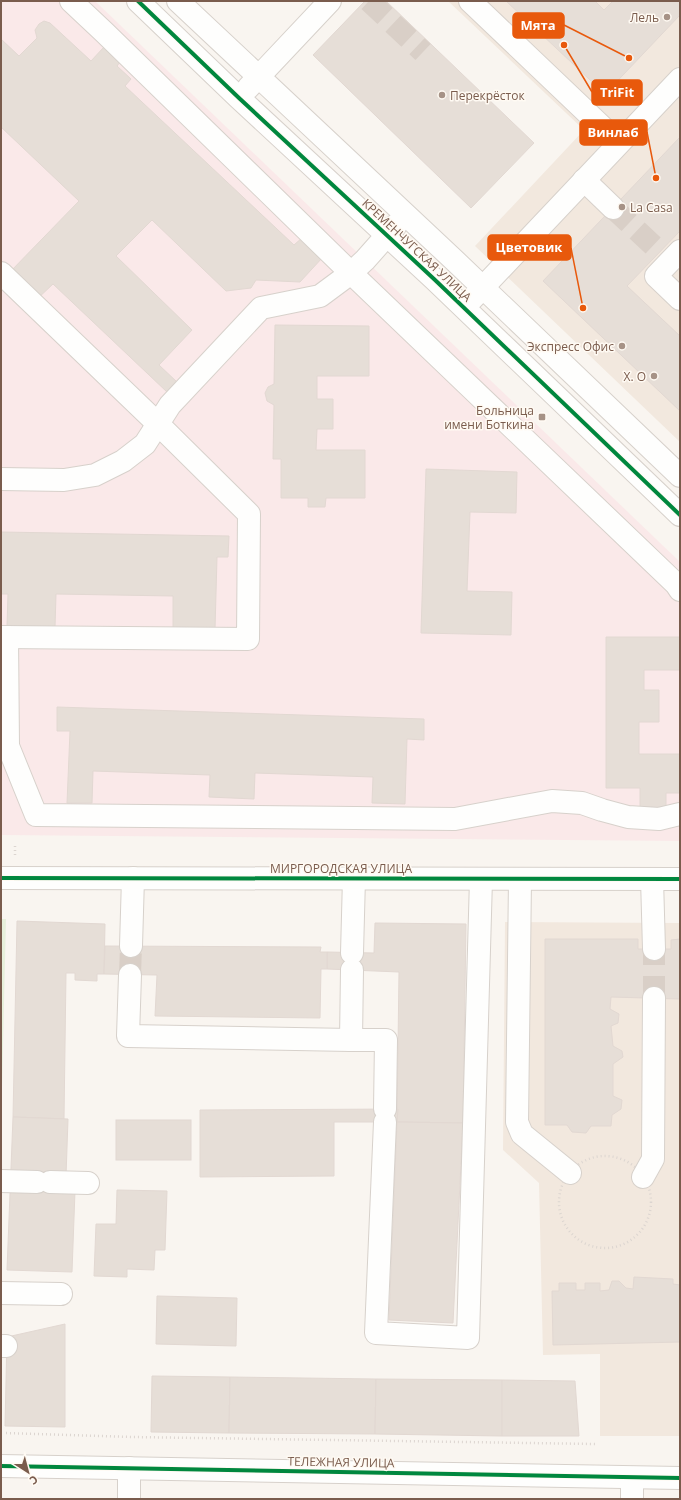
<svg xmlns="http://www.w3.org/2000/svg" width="681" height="1500" font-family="'Open Sans',sans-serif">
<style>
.residential{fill:#f2e8de}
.medical{fill:#fae9e9}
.green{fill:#e7f0db}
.building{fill:#e6ded7;stroke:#e2d8d2}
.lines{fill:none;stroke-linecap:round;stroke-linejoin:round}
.minor-tunnel{stroke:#d9cfc7;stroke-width:22;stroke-dasharray:22 11;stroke-linecap:butt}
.minor-casing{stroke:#d7d1cb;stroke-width:24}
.path{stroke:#dcd5d0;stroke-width:2.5;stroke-dasharray:1 3;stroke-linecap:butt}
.minor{stroke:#fefefd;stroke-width:22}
.cycleway-casing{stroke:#fffaf3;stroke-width:6}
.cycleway{stroke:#00873e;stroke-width:4}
.poi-dot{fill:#a69286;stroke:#fffaf3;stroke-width:1.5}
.labels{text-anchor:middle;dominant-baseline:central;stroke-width:3;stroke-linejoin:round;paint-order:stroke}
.poi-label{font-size:12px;fill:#7a5c4d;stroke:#fffaf3;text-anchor:end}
.street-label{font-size:12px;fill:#7a5c4d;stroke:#fffaf3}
.leader{fill:none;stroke:#e8590c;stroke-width:1.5}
.callout-dot{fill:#e8590c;stroke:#fffaf3;stroke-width:1.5}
.callout{fill:#e8590c;stroke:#e8590c;stroke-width:1.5}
.callout-label{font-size:13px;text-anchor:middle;font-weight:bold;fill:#fff}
</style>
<rect width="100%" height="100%" fill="#f9f5f0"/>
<!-- residential -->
<g class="residential">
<polygon points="448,1 680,1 680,442 475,246 584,130"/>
<polygon points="505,922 680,923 680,1436 600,1436 600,1354 543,1355 539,1183 503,1150"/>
</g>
<!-- medical -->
<polygon class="medical" points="1,1 95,1 680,562 680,841 1,835"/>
<!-- green -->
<polygon class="green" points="1,919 6,919 1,1130"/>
<!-- building -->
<g class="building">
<polygon points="365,1 386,1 534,143 471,208 313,55"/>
<polygon points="506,1 595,1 604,10 613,1 680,1 680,15 605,94"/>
<polygon points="44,21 50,23 91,61 104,47 120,62 117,66 131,79 125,86 294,245 303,237 323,257 300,282 256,280 251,288 226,291 152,220 116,256 192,330 159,365 177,382 167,392 53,284 36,300 9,273 79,201 1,127 1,39 19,56 37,38 35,30 39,24"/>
<polygon points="680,137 680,231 627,286 680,336 680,411 543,281"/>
<polygon points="275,325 369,326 369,376 317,376 317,399 333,399 333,429 317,429 316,450 365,450 365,498 326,498 325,507 308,507 308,498 281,498 281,459 273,459 274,405 267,401 265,393 268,387 274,384"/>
<polygon points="426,469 517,472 516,513 470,512 467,591 512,592 511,635 421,633"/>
<polygon points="1,532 229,536 228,557 217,557 215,629 173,629 173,596 56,594 55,627 7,626 8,594 1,594"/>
<polygon points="606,637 680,637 680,670 644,670 644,690 659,690 659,722 639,722 639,754 680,754 680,793 666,793 666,808 640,807 640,788 606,788"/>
<polygon points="57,707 424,719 424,740 407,739 405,804 372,803 373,777 255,773 254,799 209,797 210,775 93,771 92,803 67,803 70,731 57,731"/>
<polygon points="17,921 105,924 104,974 97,974 97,981 75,980 75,973 66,973 64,1119 13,1117"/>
<polygon points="375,923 466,924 463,1123 397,1122 399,972 327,969 327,952 374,953"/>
<polygon points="545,939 638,939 638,949 671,949 671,940 680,939 680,999 611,997 610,1009 619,1014 618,1023 611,1026 613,1046 622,1051 623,1057 613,1064 613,1096 622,1100 621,1109 612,1115 611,1126 591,1126 586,1133 572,1132 567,1125 545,1125"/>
<polygon points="105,946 321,947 320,952 327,952 327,969 321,969 320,1018 155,1016 157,975 104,974"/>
<polygon points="398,1109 397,1122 334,1122 334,1176 200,1177 200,1110"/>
<polygon points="13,1117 68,1119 66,1176 75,1191 72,1272 7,1270"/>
<rect x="116" y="1120" width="75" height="40"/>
<polygon points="397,1122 463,1123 453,1323 389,1320"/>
<polygon points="117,1190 167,1191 165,1250 155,1250 154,1270 127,1269 127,1277 94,1276 96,1224 116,1224"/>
<polygon points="634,1277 673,1279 673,1284 680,1285 680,1342 553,1345 552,1291 559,1291 559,1283 576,1283 576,1290 585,1290 585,1283 600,1283 600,1291 609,1290 612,1281 619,1281 626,1288 633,1289"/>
<polygon points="157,1296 237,1298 236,1346 156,1344"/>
<polygon points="65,1324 65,1427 5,1426 7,1337"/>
<polygon points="152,1376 230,1377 229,1433 151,1432"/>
<polygon points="230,1377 376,1379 375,1434 229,1433"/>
<polygon points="376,1379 502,1380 502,1436 375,1434"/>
<polygon points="502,1380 575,1381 579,1436 502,1436"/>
</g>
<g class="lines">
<!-- minor-tunnel -->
<g class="minor-tunnel">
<polyline points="369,1 423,52"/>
<polyline points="613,208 660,252"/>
<polyline points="130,975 131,946"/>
<polyline points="654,998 654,949"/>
</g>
<!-- minor casing -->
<g class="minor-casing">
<g id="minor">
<polyline points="71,1 104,32 351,273 676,584 680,590"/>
<polyline points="138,1 239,98 434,279 680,515"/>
<polyline points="178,1 453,259 680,476"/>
<polyline points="470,1 619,143"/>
<polyline points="248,88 330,1"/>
<polyline points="584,180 613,208"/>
<polyline points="680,251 656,276 680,299"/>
<polyline points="1,273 157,423 249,514 248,639 1,637"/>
<polyline points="472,299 680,79"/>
<polyline points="1,479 64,480 95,475 123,461 145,444 170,405 261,308 320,296 351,273 365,260 396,225"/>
<polyline points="7,637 8,746 36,815 455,819 552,801 582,803 602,810 628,817 659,819 680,814"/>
<polyline points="1,878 680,879"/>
<polyline points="520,879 517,1122 522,1134 570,1173"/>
<polyline points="652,879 654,949"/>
<polyline points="131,946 133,878"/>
<polyline points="352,953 354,878"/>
<polyline points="352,970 351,1040 386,1040 385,1109"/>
<polyline points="130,975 128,1036 351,1040"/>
<polyline points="385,1122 376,1333 468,1338 481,879"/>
<polyline points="643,1177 653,1159 654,998"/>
<polyline points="1,1181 37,1182"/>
<polyline points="50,1182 88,1183"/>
<polyline points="1,1293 61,1294"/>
<polyline points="1,1346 6,1346"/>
<polyline points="1,1466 680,1478"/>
<polyline points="129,1499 129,1468"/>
<polyline points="632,1499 632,1478"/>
</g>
</g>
<!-- path -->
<g class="path">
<polyline points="15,855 15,846"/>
<circle cx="605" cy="1202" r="46"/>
<polyline points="6,1433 132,1437 595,1444"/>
</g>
<!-- minor -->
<use href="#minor" class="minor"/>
<!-- cycleway casing -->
<g class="cycleway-casing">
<g id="cycleway">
<polyline points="138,1 239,98 434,279 680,515"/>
<polyline points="1,878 680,879"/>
<polyline points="1,1466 680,1478"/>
</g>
</g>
<!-- cycleway -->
<use href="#cycleway" class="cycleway"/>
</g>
<!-- markers -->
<g class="poi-dot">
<circle cx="667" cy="17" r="4"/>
<circle cx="442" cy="95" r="4"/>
<circle cx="622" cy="207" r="4"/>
<circle cx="622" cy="346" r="4"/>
<circle cx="654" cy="376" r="4"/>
<rect x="538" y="413" width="8" height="8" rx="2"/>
</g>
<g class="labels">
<!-- poi labels -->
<g class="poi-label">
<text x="659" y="17">Лель</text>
<text x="450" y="95" text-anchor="start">Перекрёсток</text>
<text x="630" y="207" text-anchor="start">La Casa</text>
<text x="614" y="346">Экспресс Офис</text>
<text x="646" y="376">X. O</text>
<text x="534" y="410">Больница<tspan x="534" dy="14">имени Боткина</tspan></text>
</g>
<!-- street labels -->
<g class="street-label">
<text transform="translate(417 250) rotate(43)">КРЕМЕНЧУГСКАЯ УЛИЦА</text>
<text x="341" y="868">МИРГОРОДСКАЯ УЛИЦА</text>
<text transform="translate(341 1462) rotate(1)">ТЕЛЕЖНАЯ УЛИЦА</text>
</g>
</g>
<!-- callouts -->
<path class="leader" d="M629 58L564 25M564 45L592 92M656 178L647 132M583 308L571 248"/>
<g class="callout-dot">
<circle cx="629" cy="58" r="4"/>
<circle cx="564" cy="45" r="4"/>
<circle cx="656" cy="178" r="4"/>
<circle cx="583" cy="308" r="4"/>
</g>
<g class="callout">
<rect x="513" y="13" width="51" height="25" rx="4"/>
<rect x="592" y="80" width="50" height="25" rx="4"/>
<rect x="580" y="120" width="67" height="25" rx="4"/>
<rect x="488" y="235" width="83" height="25" rx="4"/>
</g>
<g class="callout-label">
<text x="538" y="30">Мята</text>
<text x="617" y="97">TriFit</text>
<text x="613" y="137">Винлаб</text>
<text x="529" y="252">Цветовик</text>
</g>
<!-- border -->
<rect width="681" height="1500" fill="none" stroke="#7a5c4d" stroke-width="4"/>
<!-- north arrow -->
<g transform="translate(28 1472) rotate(144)" stroke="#fffaf3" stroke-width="3" paint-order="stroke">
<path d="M0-3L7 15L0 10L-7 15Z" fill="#7a5c4d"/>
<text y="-6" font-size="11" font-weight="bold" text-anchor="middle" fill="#7a5c4d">С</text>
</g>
</svg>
